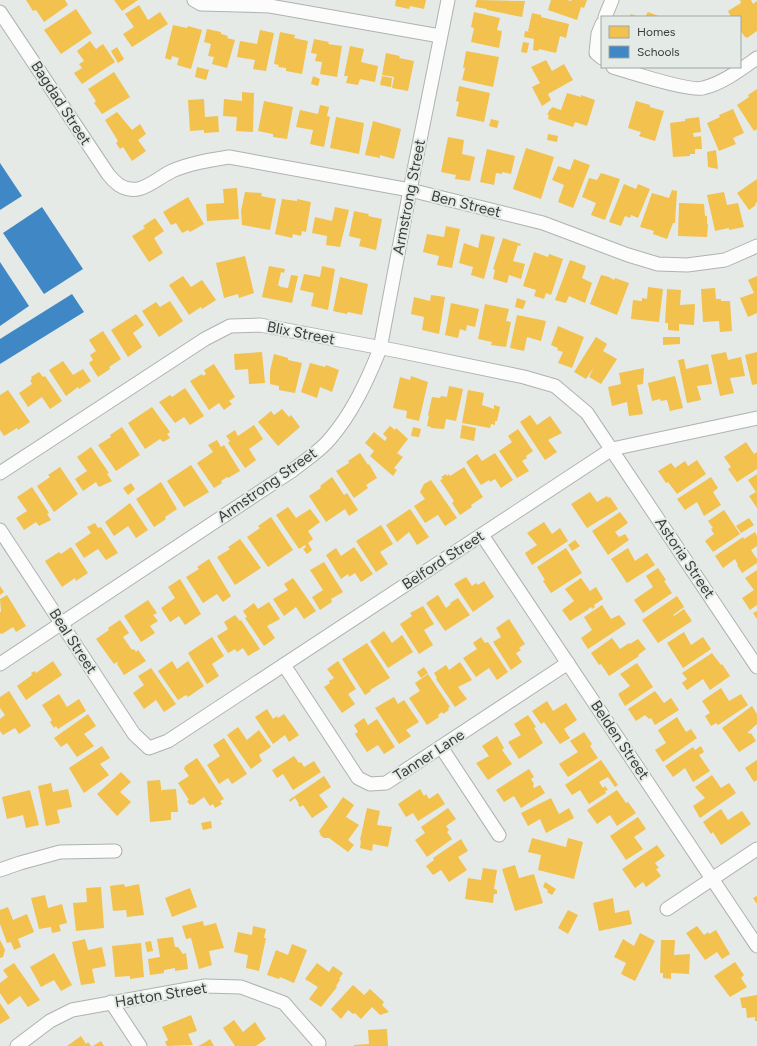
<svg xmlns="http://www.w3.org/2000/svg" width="757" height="1046" font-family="Figtree,sans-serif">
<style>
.homes{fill:#f2c14e}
.schools{fill:#3f88c5}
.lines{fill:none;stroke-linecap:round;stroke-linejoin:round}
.minor-casing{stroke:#afb2b0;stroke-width:15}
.minor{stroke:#fbfcfb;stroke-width:13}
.labels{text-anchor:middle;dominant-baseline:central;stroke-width:4;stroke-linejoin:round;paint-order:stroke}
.street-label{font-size:15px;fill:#3a3d3b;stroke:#e4ebe6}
</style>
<rect width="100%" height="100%" fill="#e5eae7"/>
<!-- homes -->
<g class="homes">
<polygon points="26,0 65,0 68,5 44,22 36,10 33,11"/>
<polygon points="114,0 138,0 122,11"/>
<polygon points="396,0 426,0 424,9 410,6 409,9 395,6"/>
<polygon points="477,0 525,1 522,17 487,10 487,9 475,7"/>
<polygon points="551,0 567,0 571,1 572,0 587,0 584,8 581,7 577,20 548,10"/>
<polygon points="740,0 751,0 753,4 757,1 757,31 747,38 746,37 745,37 740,30 740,17 731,17 728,11 741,3"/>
<polygon points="139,5 148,20 160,12 168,24 132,47 123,34 134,27 125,14"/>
<polygon points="76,9 92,33 61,54 44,30"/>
<polygon points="474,12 500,18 497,30 502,31 499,48 471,42 474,28 471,27"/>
<polygon points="648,12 661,17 645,17"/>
<polygon points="532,13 541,15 541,17 569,24 566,38 560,36 556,53 539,49 538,51 533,50 534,39 524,37 525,31 531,32 528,31"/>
<polygon points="631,14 639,17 630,17"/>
<polygon points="173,25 187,28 188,26 202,30 191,69 177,65 179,58 172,56 171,60 165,58"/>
<polygon points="207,29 221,32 221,34 228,36 227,38 235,40 227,68 212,64 214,57 208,56 211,44 204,42"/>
<polygon points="260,30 274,33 266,71 253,69 255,60 237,57 240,41 257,44"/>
<polygon points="280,32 295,35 294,38 308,41 302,74 286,71 286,68 278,67 279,65 274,64"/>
<polygon points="314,39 329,42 328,44 342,46 337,77 320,74 322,62 315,61 317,54 311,53"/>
<polygon points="90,41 96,49 103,44 115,62 82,84 74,73 82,68 79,64 84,61 77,51"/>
<polygon points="523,42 529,43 527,53 521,52"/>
<polygon points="350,46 364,49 361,62 378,66 375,82 360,79 358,85 346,83 348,76 344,76"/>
<polygon points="117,47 124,59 118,63 111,51"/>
<polygon points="466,51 499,57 493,87 462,80 465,68 463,68"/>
<polygon points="386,53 400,56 399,58 414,61 408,91 392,88 394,77 382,75"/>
<polygon points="546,60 552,71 564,64 573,80 548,94 551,100 542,106 532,87 540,83 531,67"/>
<polygon points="197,67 209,70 206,80 195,77"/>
<polygon points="114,72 130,97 102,114 94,103 96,101 88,89"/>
<polygon points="313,76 320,79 318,86 311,84"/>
<polygon points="382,76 392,78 391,87 380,85"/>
<polygon points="459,86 490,93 484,122 456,116 459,102 456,101"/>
<polygon points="757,89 757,129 754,131 737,105 749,97 748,95"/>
<polygon points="242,92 254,93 253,132 236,131 237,117 223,116 224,99 242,101"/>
<polygon points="567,93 581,97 581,95 595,100 587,126 575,122 573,127 548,119 549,115 547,115 550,109 551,109 552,107 561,110"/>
<polygon points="204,99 205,117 218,116 219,132 204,133 204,130 190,131 188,100"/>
<polygon points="264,101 293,107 287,139 273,137 273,134 258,131"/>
<polygon points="636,101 650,105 650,107 664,111 655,141 639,136 641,132 628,128"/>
<polygon points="320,105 329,107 327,116 330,117 324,147 310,144 313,130 296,127 300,110 318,114"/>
<polygon points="733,109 744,133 733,138 736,144 719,151 707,123 720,117 719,115"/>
<polygon points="117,112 132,130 140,124 146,134 138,140 146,151 132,161 123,147 120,149 116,143 118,141 105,120"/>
<polygon points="336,117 364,123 359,154 330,148"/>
<polygon points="699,117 701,132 693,133 694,137 701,136 702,149 695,149 695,154 690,154 690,156 673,157 670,123 685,121 685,119"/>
<polygon points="491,119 499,121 497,128 489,126"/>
<polygon points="373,121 401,129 394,159 380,155 380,158 365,155"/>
<polygon points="548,134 558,136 557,142 547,140"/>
<polygon points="448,137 464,140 462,154 475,157 470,181 455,179 456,175 441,172"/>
<polygon points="526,148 554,157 541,199 513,189"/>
<polygon points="487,149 515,156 511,174 502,172 502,174 496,173 494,185 480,182"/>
<polygon points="716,150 718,169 708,167 707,152"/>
<polygon points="574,159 590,165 573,208 558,202 564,185 552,180 558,166 570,170"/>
<polygon points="601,173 620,179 605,220 591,215 596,203 582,197 589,178 597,180"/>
<polygon points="757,179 757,202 755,204 756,205 749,210 737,193"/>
<polygon points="624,184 636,189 638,184 650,189 638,218 631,215 630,218 625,216 621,226 609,222"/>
<polygon points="237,188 239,219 207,221 206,204 224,203 223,189"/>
<polygon points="672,190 677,191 675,223 673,223 667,239 653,234 654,231 640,227 652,193 669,198"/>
<polygon points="245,192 262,193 261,196 276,199 270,230 242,225 241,211"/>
<polygon points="724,192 727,205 738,203 744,227 729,230 729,228 715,231 707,195"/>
<polygon points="188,197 204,224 190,232 188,230 182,233 176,223 171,225 163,212"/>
<polygon points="282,199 297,201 297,199 311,202 306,232 302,231 301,236 293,234 292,238 275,234"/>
<polygon points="679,203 704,204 705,216 707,216 707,224 708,224 707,237 678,236"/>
<polygon points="335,207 349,210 340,247 326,245 327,236 312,233 315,217 332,221"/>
<polygon points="354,211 369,214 368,216 382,219 376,250 359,246 361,239 349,236"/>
<polygon points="155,218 164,231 154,238 163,253 149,262 132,236 145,228 143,226"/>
<polygon points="446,226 460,229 452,268 437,265 439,256 423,252 427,234 444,237"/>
<polygon points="481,234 495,237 484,279 471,275 473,267 459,263 464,243 478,248"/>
<polygon points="503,238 521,244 520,246 518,245 513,261 525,264 521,279 509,275 507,283 493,279 495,270 493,269"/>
<polygon points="534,252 548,257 549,254 563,259 551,295 546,293 544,299 534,296 536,290 523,286"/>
<polygon points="245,256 254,293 239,298 238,294 224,298 216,263"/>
<polygon points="570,260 586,266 582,278 592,283 585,303 569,296 566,303 555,300"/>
<polygon points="269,266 285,269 284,273 281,272 278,285 281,287 288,288 291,275 298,276 292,303 262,297"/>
<polygon points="322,266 335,269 328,310 311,306 314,293 300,290 304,274 320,277"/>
<polygon points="601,275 609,277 614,280 615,278 629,283 617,315 590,304"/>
<polygon points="183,276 191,287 202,280 216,300 202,309 201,307 189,315 169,285"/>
<polygon points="757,276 757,313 748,317 740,298 754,293 748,280"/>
<polygon points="340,277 368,284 362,315 348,312 347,314 333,311"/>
<polygon points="648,287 663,289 659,322 631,319 633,300 642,301 642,298 647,299"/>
<polygon points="715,288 716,299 721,299 721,301 730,301 732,331 720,332 719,321 703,322 701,289"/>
<polygon points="667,289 681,290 680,305 695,304 694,325 679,324 679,331 668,330 668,323 665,323"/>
<polygon points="431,295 445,297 439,334 422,330 424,317 411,314 414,297 430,301"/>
<polygon points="517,298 526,301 523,309 515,307"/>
<polygon points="170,301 183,321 159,337 142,311 156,302 160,307"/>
<polygon points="451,303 479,309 475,327 467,325 466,331 460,329 458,338 445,335"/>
<polygon points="485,304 509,309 506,321 511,322 506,347 491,345 492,342 478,339"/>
<polygon points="136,314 144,325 133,333 142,347 128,357 111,330"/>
<polygon points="517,315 546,321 541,341 527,337 524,351 510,348"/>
<polygon points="558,326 584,337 572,368 558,363 563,352 557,350 558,348 551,345"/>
<polygon points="103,331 121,359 109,367 110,369 98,377 89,363 93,360 90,355 96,351 89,340"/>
<polygon points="596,337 607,344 603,351 617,359 601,384 589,377 594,367 586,379 574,372"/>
<polygon points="663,337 680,337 680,344 663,345"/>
<polygon points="262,352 265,383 249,384 248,369 235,370 234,354"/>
<polygon points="726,352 728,360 741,357 745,376 730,378 734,393 720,396 711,355"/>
<polygon points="757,352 757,384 752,385 745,355"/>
<polygon points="274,354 288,358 288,360 302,363 295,393 279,390 279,386 270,384 270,371"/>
<polygon points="684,359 686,369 708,364 712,384 697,386 701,400 687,403 678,360"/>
<polygon points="63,361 73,375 83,369 91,381 79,389 78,387 66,396 49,370"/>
<polygon points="310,363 325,367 326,365 339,370 332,392 320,387 317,398 301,392"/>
<polygon points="214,364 235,397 229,401 232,404 224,410 219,403 209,410 190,381 202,374 203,376 206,374 204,370"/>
<polygon points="644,368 643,384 637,385 643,414 629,416 627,402 612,406 608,387 621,384 619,373"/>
<polygon points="39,372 43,377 45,376 62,401 50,409 42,397 28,407 19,393 32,384 30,380 32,379 31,377"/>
<polygon points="411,376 428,382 419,421 406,418 407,411 393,408 400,377 410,380"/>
<polygon points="675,376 683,408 670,411 667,400 661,401 660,399 652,401 648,383"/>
<polygon points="449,386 463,389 456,421 446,419 444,429 431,428 431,427 427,426 429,416 428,415 432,397 440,398 441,396 447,397"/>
<polygon points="185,388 204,416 190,425 184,417 175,423 159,402 170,395 172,397"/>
<polygon points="8,390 30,422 18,430 17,428 4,436 0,430 0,395"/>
<polygon points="468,390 484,393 482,405 494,409 494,405 500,407 497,421 495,421 495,425 491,424 490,428 462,423"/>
<polygon points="152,407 170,432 167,434 170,438 163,442 160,439 145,449 128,423"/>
<polygon points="282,409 289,417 291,415 300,427 278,446 258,422 271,411 274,415"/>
<polygon points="530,415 537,425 550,416 562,433 548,440 557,452 545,460 520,422"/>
<polygon points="254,425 263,439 249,449 256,460 245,468 228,443 230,441 226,436 235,430 238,436"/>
<polygon points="462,425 476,428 474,441 460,438"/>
<polygon points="390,426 395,430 396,428 408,439 397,453 403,457 394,468 397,470 393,476 370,456 374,451 365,443 374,432 385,441 387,438 383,434"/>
<polygon points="122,427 140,455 116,471 98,445 111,437 110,435"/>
<polygon points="413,427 421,429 419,437 411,436"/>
<polygon points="518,429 533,451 526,456 527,458 522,461 529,471 517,478 499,451 512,442 508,436"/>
<polygon points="217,440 221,447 224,445 240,471 228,478 227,477 221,481 222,483 214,488 197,463 213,452 208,445"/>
<polygon points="746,442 754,454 757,452 757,469 737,482 728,469 731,467 724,457"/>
<polygon points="91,447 109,473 107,474 112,481 99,487 96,482 83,491 75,479 87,471 77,457"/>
<polygon points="360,453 368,465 369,464 377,478 366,485 368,488 354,498 336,471 349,463 348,461"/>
<polygon points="495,453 513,480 501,488 495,479 490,482 489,480 481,485 466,462 477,454 482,461"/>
<polygon points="697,460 706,474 677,494 668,482 666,483 658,471 671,463 675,468 685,461 688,466"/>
<polygon points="191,465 209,492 184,507 167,481"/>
<polygon points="60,467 78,494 54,512 37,486 50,477 48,475"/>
<polygon points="464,467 483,497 471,505 472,507 460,515 452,503 454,501 440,480 443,479 441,477 446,474 447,476 449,474 450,476"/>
<polygon points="757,474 757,508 749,496 756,492 748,480"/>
<polygon points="332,477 344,495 347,493 358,510 349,516 345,509 326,522 309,496 321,488 320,486"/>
<polygon points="711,477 718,488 713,492 721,505 704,516 697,502 685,510 677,499"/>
<polygon points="431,480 457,518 445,526 438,515 425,523 414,506 425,499 420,492 424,484"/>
<polygon points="161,482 177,509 165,517 166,519 154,527 136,499"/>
<polygon points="131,483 135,489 128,495 123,488"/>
<polygon points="32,487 49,513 47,514 51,520 39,526 36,522 24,530 16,518 27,511 17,497"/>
<polygon points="590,492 597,502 607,496 608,498 610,497 618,509 587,528 571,504"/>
<polygon points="130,503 148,530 136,538 128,526 114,536 105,522"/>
<polygon points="288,507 296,518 310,509 320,522 308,531 313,539 308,543 312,550 307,554 303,549 306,547 305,545 299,549 276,515"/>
<polygon points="410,509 429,537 417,545 409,532 397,542 386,525"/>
<polygon points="724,510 740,534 713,552 705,541 714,534 711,529 713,528 708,521"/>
<polygon points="620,512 628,523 615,532 619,537 625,534 629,540 608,555 592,531"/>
<polygon points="271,517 293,550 268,567 247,537 260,528 258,526"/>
<polygon points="749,518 754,525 741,533 736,526"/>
<polygon points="544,522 552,534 560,528 568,541 532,565 525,553 537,545 527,533"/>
<polygon points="95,523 98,528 101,527 118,553 106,560 98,549 84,558 75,544 91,533 87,527"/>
<polygon points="381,525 393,544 380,552 388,564 376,572 356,541"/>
<polygon points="755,532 757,536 757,546 751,550 757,559 757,563 742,573 737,565 738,565 735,559 723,568 715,556 743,537 744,539"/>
<polygon points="240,539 261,568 235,585 217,557 230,549 228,547"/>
<polygon points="575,540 580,546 572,551 568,545"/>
<polygon points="71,547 88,573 76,581 75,578 62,587 45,561 59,552 61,554"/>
<polygon points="354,547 373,574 361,582 355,573 349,577 348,574 341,579 326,555 336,548 341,556"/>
<polygon points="566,548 582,573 551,593 543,581 545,580 537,567"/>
<polygon points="628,548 635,561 647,553 655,565 627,583 611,559"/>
<polygon points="209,559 231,596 223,602 217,594 203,603 186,577 199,569 197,567"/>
<polygon points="324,562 343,592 331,599 332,602 320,610 312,597 323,590 310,570"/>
<polygon points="658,568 666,580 664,581 672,593 643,613 634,600 653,587 646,576"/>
<polygon points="757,570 757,605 750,610 742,598 754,590 745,578"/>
<polygon points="466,577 472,586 476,583 478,585 484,581 494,597 473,612 454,584"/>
<polygon points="293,578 316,611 304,619 296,607 284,616 273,599 288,590 284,584"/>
<polygon points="581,578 590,591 596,587 603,599 594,605 595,607 592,609 591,607 588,609 589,609 570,621 562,610 574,601 565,589"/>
<polygon points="180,579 201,614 185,625 179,616 170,622 161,608 175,598 168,587"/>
<polygon points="0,586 4,592 0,595"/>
<polygon points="7,595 26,626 16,632 13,627 2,634 0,633 0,612 1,612 0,599"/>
<polygon points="438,595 446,608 451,604 450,603 458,598 470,615 445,631 426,603"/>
<polygon points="677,596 684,607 673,615 674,616 684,609 692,621 658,643 642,620"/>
<polygon points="148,600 157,613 153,615 158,621 150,626 155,633 141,642 124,616"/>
<polygon points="269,602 280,619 267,626 275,638 264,646 245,618 247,617 243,611 254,603 258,609"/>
<polygon points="602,605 611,619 619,615 626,624 588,649 581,638 592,630 584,617"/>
<polygon points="423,606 434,624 424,630 433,645 419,654 400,624 412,616 410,613"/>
<polygon points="757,611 757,619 753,613"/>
<polygon points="235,615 240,621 241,620 260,649 248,656 243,648 237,652 235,649 228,653 217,636 228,629 224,622"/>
<polygon points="509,619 525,644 519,648 521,650 516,653 522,662 511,670 493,642 501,637 496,628"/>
<polygon points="120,620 129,633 123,637 132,650 134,649 136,652 138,650 146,661 124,675 117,664 118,663 117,662 114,664 96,639 109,630 108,628"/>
<polygon points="384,631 392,643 402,635 413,652 388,668 370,641"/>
<polygon points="684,632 691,645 703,637 711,649 683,668 667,643"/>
<polygon points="212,637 224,656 212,664 219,676 207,684 188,653"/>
<polygon points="481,637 485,643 488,642 508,672 497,680 489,668 476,677 463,658 477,649 473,643"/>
<polygon points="612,638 620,649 629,643 630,644 638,639 646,649 638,655 639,656 609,676 601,664 599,665 591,653"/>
<polygon points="367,643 390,678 370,690 371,691 365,695 342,659"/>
<polygon points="712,653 721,665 722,664 730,676 710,690 703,679 687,690 682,683 687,679 682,673"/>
<polygon points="53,661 62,675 26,700 17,686 32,675 31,673 35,671 36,673"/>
<polygon points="172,661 177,669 188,661 204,686 188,697 186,695 178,700 158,671"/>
<polygon points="338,661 356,689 348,694 355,704 342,713 324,687 330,683 329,681 334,678 327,669"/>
<polygon points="460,662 472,680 458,687 467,699 455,707 436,679 437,678 434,673 446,665 449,670"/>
<polygon points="637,663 653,687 625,706 618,694 630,686 620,674"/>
<polygon points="424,667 428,673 421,678 417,672"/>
<polygon points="151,668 176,704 164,712 156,700 144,709 133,693 144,685 138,676"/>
<polygon points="428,674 450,707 448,708 449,710 443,714 442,712 438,715 439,717 427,725 409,698 420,691 415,683"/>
<polygon points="721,688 729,701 741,694 748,705 718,725 716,723 711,726 705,716 710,713 702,701"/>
<polygon points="9,691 31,726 19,734 15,728 3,735 0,731 0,719 5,715 0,708 0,697"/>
<polygon points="655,691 664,703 671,698 679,710 655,725 651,718 649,719 645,715 636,721 628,709"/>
<polygon points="59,694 67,707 79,699 86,711 58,729 56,726 54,728 50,722 52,720 42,705"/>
<polygon points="394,697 398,704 404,700 419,722 406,730 411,736 399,744 375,708"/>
<polygon points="547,701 553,711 566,703 577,720 564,729 570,738 560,744 544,722 541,724 532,711"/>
<polygon points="752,706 757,714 757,724 748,732 749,734 751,733 756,741 739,752 722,728"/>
<polygon points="267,709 273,719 277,716 278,718 284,714 299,735 289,742 285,735 273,744 255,717"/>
<polygon points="88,714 96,726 84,734 94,746 77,757 67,743 61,747 54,738"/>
<polygon points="528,715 536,727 534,728 543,743 519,759 508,742 521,735 514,724"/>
<polygon points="677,717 686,732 691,729 697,738 663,762 655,750 666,743 658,730"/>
<polygon points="364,718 368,725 377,719 395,747 384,754 378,745 367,752 355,734 358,732 354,725"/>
<polygon points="238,727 247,740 259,730 271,747 259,755 262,761 251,769 227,735"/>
<polygon points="584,732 592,744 590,746 598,758 568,777 559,764 578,752 570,741"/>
<polygon points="497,736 504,748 502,750 512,764 488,780 476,763 489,756 482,746"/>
<polygon points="224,738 247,774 232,784 228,778 219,784 207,765 220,756 213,745"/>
<polygon points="102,746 110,758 100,764 109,775 84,793 69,768"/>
<polygon points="701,746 704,752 699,755 710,771 693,782 685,768 673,777 665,766 693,747 695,750"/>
<polygon points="294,756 299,763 301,762 304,767 314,761 321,772 293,790 283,774 277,778 272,770"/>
<polygon points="197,758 224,799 220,801 222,804 215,808 213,804 210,806 204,797 193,805 192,804 190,805 187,801 189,800 178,783 189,776 184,769 185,766"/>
<polygon points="601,760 618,785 615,787 608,777 599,782 603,788 605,786 608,790 605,791 606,793 589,804 580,790 572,795 565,785"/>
<polygon points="757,760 757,780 754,782 745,768"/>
<polygon points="529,769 534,777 531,779 534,784 533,786 534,788 540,785 545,793 521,808 514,796 504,802 496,790"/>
<polygon points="121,772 131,782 120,792 131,802 117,816 97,794"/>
<polygon points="712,775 721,788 729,783 736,793 700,818 693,806 705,798 695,787"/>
<polygon points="324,776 331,787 319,795 328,807 312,818 303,805 300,807 298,805 299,804 295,798 290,802 289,800"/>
<polygon points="160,780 162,794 162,790 176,789 178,812 171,812 171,820 150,822 147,781"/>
<polygon points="51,783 53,792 68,789 72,807 57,810 60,823 46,826 38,786"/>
<polygon points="420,789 424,796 426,794 429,799 438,793 445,804 418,821 413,813 406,817 398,804"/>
<polygon points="30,790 39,825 26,828 23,815 7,819 2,797"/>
<polygon points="617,790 626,803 628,802 636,813 617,826 610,815 597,824 587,810"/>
<polygon points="343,797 354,805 346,817 359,825 348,840 354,845 348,852 329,838 324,838 321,836 319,831"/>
<polygon points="551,798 559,814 569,808 574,818 546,833 540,819 528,826 521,813"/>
<polygon points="367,808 380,811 377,825 392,827 388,847 373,844 372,851 360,848 361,841 360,840"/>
<polygon points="448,808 456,819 446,826 449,830 447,832 452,839 427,857 415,840 425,833 421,827"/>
<polygon points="721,809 728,820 742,811 751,824 721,845 713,832 711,834 703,822"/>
<polygon points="638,817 646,829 634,837 643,849 626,860 610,836"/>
<polygon points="211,821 212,828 203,830 201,823"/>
<polygon points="532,838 566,847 568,838 583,842 574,879 538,870 541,855 528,852"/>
<polygon points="461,839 468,851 458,857 467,870 449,882 441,870 433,875 426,866 434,860 433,858"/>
<polygon points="657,845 665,856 655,863 659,868 656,869 661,876 646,887 643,882 635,888 622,869"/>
<polygon points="515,865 519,878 534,874 543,903 515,911 502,869"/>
<polygon points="483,868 497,870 494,889 497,890 497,894 494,894 493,903 465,899 468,878 481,880"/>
<polygon points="545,882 556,889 552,895 547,892 548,890 543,887"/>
<polygon points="124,884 125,887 139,884 144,915 127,917 126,910 113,911 110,886"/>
<polygon points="101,887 104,928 76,931 73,903 87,902 86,888"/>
<polygon points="190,888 197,907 172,917 165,898"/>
<polygon points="45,895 48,908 62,904 67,923 59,925 61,931 52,933 51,927 39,929 31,898"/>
<polygon points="757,896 757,904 753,898"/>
<polygon points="613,898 615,913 629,910 632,924 599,931 593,903"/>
<polygon points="8,907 13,920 27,914 34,932 18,939 21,947 14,950 11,942 7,943 0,924 0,910"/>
<polygon points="568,910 578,915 568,934 558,928"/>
<polygon points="203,921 204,926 216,923 224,948 209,951 212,965 199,969 191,938 186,939 182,926"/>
<polygon points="253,926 266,929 264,938 266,938 259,971 246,968 248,955 234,952 238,932 252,935"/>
<polygon points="697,926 704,935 708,932 709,934 716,930 730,954 722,959 717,952 705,960 686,933"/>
<polygon points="640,933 655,941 635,981 621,974 626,963 614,957 623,939 634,946"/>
<polygon points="173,937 175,947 178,947 183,954 186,953 188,969 175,971 175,968 164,970 164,973 150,975 148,959 160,957 157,939"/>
<polygon points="85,939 88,950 102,947 106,966 92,969 95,983 81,985 72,942"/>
<polygon points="0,940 5,950 3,957 0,958"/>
<polygon points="661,940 675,940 674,955 690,954 689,974 671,973 671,979 663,978 663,973 660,973"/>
<polygon points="151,941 153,951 147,952 145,942"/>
<polygon points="141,943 144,977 130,979 130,976 115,977 112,946"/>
<polygon points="292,944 307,950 294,983 280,977 279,979 267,975 276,950 288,955"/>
<polygon points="54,953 72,985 61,991 54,980 41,987 30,967"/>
<polygon points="735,962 744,975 741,978 747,987 730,997 714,976"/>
<polygon points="14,963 40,1000 28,1007 20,996 8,1005 0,993 0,983 8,977 3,970"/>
<polygon points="317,963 329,972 333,966 343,973 339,979 340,980 336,986 337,987 321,1007 309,999 318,987 305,979"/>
<polygon points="353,985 364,995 370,989 384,1002 382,1005 389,1012 380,1015 372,1007 361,1019 355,1013 353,1014 348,1010 341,1019 331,1009"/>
<polygon points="757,995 757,1021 755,1021 755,1017 747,1018 746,1008 742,1008 740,998"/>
<polygon points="0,1003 10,1018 0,1024"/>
<polygon points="191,1015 197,1031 188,1034 193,1045 167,1046 165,1042 168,1040 162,1027"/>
<polygon points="234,1020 243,1032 255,1022 266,1039 256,1046 235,1046 223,1028"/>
<polygon points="387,1029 388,1046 354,1046 354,1045 369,1044 368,1030"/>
<polygon points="81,1036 86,1044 88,1042 91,1046 67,1046"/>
<polygon points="210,1039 214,1046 198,1046 204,1043"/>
<polygon points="101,1041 104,1046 93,1046"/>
</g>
<!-- schools -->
<g class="schools">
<polygon points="0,163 22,196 0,210"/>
<polygon points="42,207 83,269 44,294 3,233"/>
<polygon points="0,262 29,306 0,326"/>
<polygon points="72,294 84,312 0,364 0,339"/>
</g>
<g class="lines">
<!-- minor casing -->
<g class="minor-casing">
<g id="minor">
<polyline points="194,0 201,4 270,6 440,36"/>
<path d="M0 12 108 174C111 178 115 182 119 185 139 198 155 179 172 171 190 163 210 160 229 157L410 190 543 223 628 255 658 264 687 265 725 260 757 246"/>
<polyline points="605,17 612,0"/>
<polyline points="602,24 598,34 596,53 602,58"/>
<path d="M613 67C629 72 691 92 703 88 723 83 740 70 757 58"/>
<polyline points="0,473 205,339 230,326 260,325 398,351 524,377 555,386 587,413 757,667"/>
<polyline points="0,530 134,734 149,748 168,741 612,449 757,418"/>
<polyline points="482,535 757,946"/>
<path d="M0 664 293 470C304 461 320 451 329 440 352 414 367 381 380 349L410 190 448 0"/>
<polyline points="284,665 358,778 370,784 386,783 568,663"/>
<polyline points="441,747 499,835"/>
<polyline points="0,870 20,863 60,852 115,851"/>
<polyline points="667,909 757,849"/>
<polyline points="111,1002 140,1046"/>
<polyline points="17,1046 50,1021 72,1010 205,986 241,987 284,1003 319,1043"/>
</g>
</g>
<!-- minor -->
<use href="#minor" class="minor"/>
</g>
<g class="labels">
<!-- street labels -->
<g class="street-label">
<text transform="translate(61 103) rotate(57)">Bagdad Street</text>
<text transform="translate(409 197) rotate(-79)">Armstrong Street</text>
<text transform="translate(466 204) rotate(14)">Ben Street</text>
<text transform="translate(301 333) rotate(11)">Blix Street</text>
<text transform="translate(267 485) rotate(-35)">Armstrong Street</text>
<text transform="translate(685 558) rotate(56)">Astoria Street</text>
<text transform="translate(443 560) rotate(-33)">Belford Street</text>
<text transform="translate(73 641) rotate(57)">Beal Street</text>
<text transform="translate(620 740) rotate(56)">Belden Street</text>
<text transform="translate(429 755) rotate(-33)">Tanner Lane</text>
<text transform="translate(161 995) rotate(-9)">Hatton Street</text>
</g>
</g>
<!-- legend -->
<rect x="601" y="16" width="140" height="52" fill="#e4ebe6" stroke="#a0a5a2"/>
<rect x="609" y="26" width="20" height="12" fill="#f2c14e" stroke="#a0a5a2"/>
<text x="637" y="36" font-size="12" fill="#3a3d3b">Homes</text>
<rect x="609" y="46" width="20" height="12" fill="#3f88c5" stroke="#a0a5a2"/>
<text x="637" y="56" font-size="12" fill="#3a3d3b">Schools</text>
</svg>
